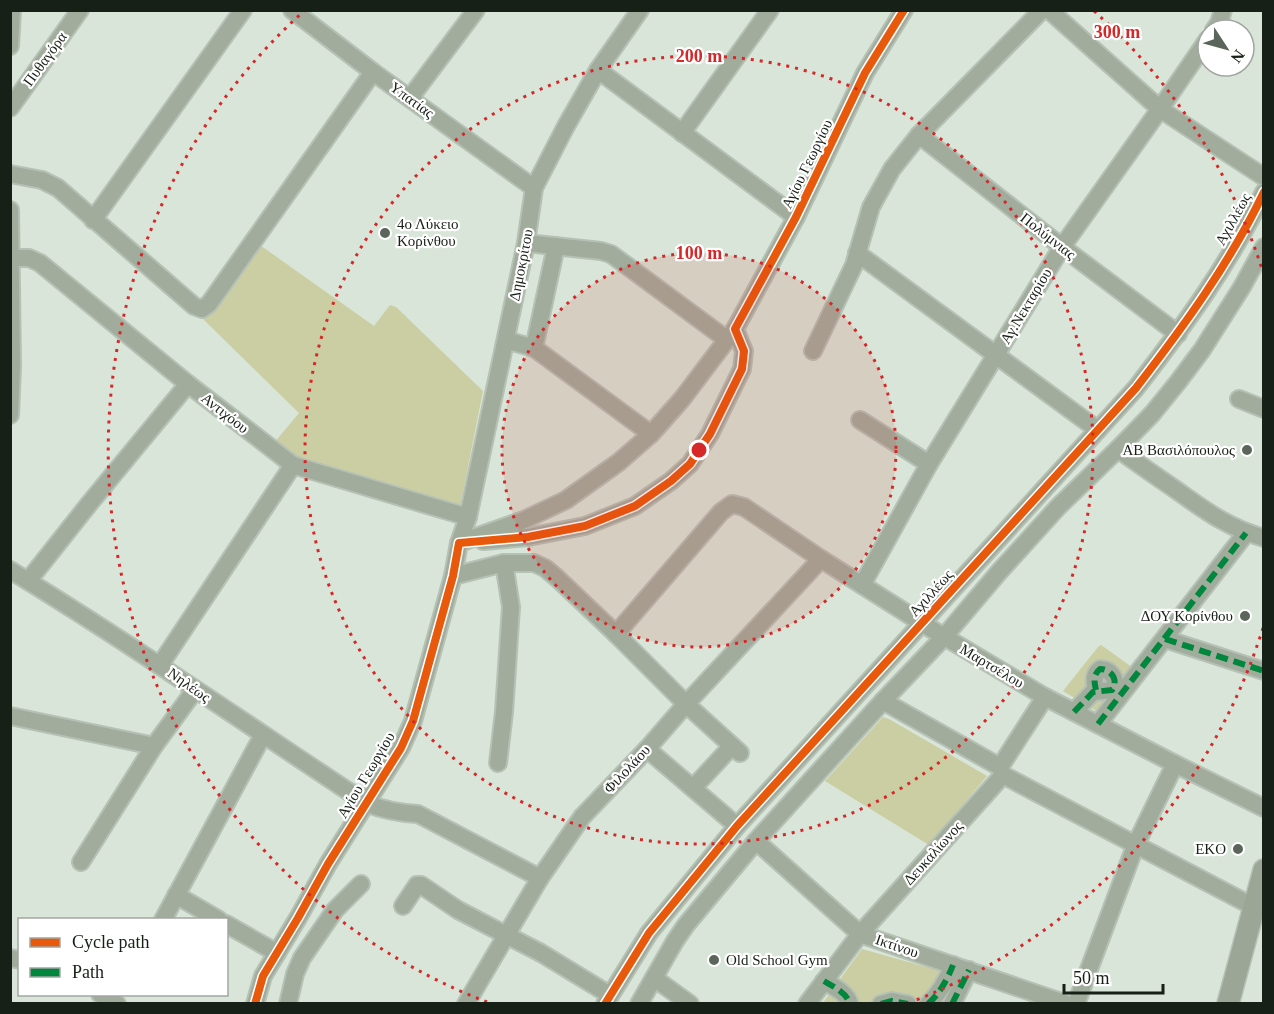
<svg xmlns="http://www.w3.org/2000/svg" width="1274" height="1014" font-family="'Times New Roman',serif">
<style>
.green{fill:#cbcea2}
.lines{fill:none;stroke-linecap:round;stroke-linejoin:round}
.minor-casing{stroke:#b6c1b6;stroke-width:20}
.major-casing{stroke:#b6c1b6;stroke-width:24}
.minor{stroke:#a2ac9c;stroke-width:16}
.major{stroke:#9ca696;stroke-width:21}
.quiet{stroke:#00873e;stroke-width:6;stroke-dasharray:12 6;stroke-linecap:butt}
.cycleway-casing{stroke:#fff;stroke-width:11}
.cycleway{stroke:#e8590c;stroke-width:8}
.ring{fill:none;stroke:#d62828;stroke-width:3;stroke-dasharray:3 6}
.poi-dot{fill:#5b655b;stroke:#fff;stroke-width:2}
.labels{text-anchor:middle;dominant-baseline:central;stroke-width:4.5;stroke-linejoin:round;paint-order:stroke}
.street-label{font-size:15px;fill:#172017;stroke:#fff}
.poi-label{font-size:15px;fill:#172017;stroke:#fff;text-anchor:end}
.centre{fill:#d62828;stroke:#fff;stroke-width:3}
.ring-label{font-size:18px;text-anchor:middle;font-weight:bold;fill:#d62828;stroke:#fff;stroke-width:4.5;stroke-linejoin:round;paint-order:stroke}
</style>
<rect width="100%" height="100%" fill="#d8e5d8"/>
<!-- green -->
<g class="green">
<polygon points="257,243 374,326 390,305 396,307 483,391 460,507 295,461 274,443 299,413 203,319 231,288"/>
<polygon points="1101,645 1136,670 1101,714 1063,691 1098,647"/>
<polygon points="883,717 889,719 987,776 929,845 825,781"/>
<polygon points="862,949 962,977 948,1003 822,1004"/>
</g>
<g class="lines">
<!-- minor casing -->
<g class="minor-casing">
<g id="minor">
<polyline points="292,10 373,72 534,188"/>
<polyline points="1049,10 1160,109 1264,177"/>
<polyline points="1214,30 1219,23 1223,10"/>
<polyline points="10,46 12,10"/>
<polyline points="598,70 796,217"/>
<polyline points="410,98 476,10"/>
<polyline points="10,108 80,10"/>
<polyline points="682,133 770,10"/>
<polyline points="919,135 1062,247 1178,334"/>
<polyline points="10,174 42,180 58,188 194,306 202,309 209,304 373,72"/>
<polyline points="10,210 12,366 10,415"/>
<polyline points="93,220 243,10"/>
<polyline points="526,243 601,251 611,254 726,339"/>
<polyline points="857,253 1098,430"/>
<polyline points="12,258 29,258 40,263 188,384 293,465 468,517"/>
<polyline points="506,340 534,348 651,434"/>
<polyline points="534,348 556,246"/>
<polyline points="813,351 854,265 871,207 892,169 919,135 1042,10"/>
<polyline points="1239,399 1264,409"/>
<polyline points="860,420 929,464"/>
<path d="M1118 449C1138 464 1159 478 1179 492 1207 512 1229 528 1264 538"/>
<polyline points="483,541 528,537 585,526 635,506 671,481 690,464 710,434 742,369 744,351 735,329"/>
<polyline points="459,543 524,520 566,500 619,462 651,434 682,399 735,329 796,217 865,73 904,10"/>
<path d="M10 570C131 644 248 725 366 803 383 810 399 813 418 814L540 878"/>
<polyline points="453,576 504,563 534,563 545,568 557,578 616,634 686,704 740,753"/>
<polyline points="28,581 89,504 188,384"/>
<polyline points="862,585 929,464 1062,247 1160,109 1208,39"/>
<polyline points="616,634 721,512 732,504 744,507 821,559 933,630 1045,697 1175,764 1264,808"/>
<polyline points="1165,639 1264,671"/>
<polyline points="160,665 293,465"/>
<polyline points="883,701 1000,767"/>
<path d="M1074 712 1093 692 1112 690C1119 680 1111 669 1100 669 1093 675 1094 681 1096 690"/>
<polyline points="10,716 154,746"/>
<polyline points="1098,724 1246,533"/>
<polyline points="647,749 737,826"/>
<polyline points="498,763 504,712 511,607 504,563"/>
<polyline points="1003,775 1254,907"/>
<polyline points="693,788 732,746"/>
<polyline points="756,841 860,934 1067,1004"/>
<polyline points="81,862 154,746 195,690"/>
<polyline points="176,895 219,920"/>
<polyline points="403,906 417,885 421,885 458,910 541,953 610,995"/>
<polyline points="163,920 263,735"/>
<polyline points="226,924 277,953"/>
<polyline points="10,958 20,960"/>
<polyline points="654,978 690,1004"/>
<path d="M824 981C834 987 846 992 850 1004"/>
<polyline points="100,994 117,1004"/>
<polyline points="255,1004 263,976 298,918 328,864 401,748 413,721 453,576 459,543 468,517 526,243 534,188 566,126 598,70 640,10"/>
<polyline points="288,1004 295,974 302,958 335,910 361,884"/>
<polyline points="466,1004 540,878 582,817 647,749 686,704 821,559"/>
<path d="M605 1004 649 933 737 826 1136 388C1184 326 1230 263 1264 192"/>
<polyline points="639,1004 675,941 686,925 756,841 883,701 944,637 999,572 1058,507 1118,449 1152,414 1178,382 1202,350 1242,287 1264,247"/>
<polyline points="807,1004 860,934 1003,775 1000,767 1045,697"/>
<polyline points="881,1004 892,1001 908,1004"/>
<path d="M928 1004C940 993 947 980 953 965"/>
<polyline points="952,1004 969,970"/>
<polyline points="1076,1004 1136,844 1175,764"/>
</g>
</g>
<!-- major casing -->
<g class="major-casing">
<polyline id="major" points="1228,1004 1264,870"/>
</g>
<!-- minor -->
<use href="#minor" class="minor"/>
<!-- major -->
<use href="#major" class="major"/>
<!-- quiet -->
<g class="quiet">
<polyline points="1165,639 1264,671"/>
<path d="M1074 712 1093 692 1112 690C1119 680 1111 669 1100 669 1093 675 1094 681 1096 690"/>
<polyline points="1098,724 1246,533"/>
<path d="M824 981C834 987 846 992 850 1004"/>
<polyline points="881,1004 892,1001 908,1004"/>
<path d="M928 1004C940 993 947 980 953 965"/>
<polyline points="952,1004 969,970"/>
</g>
<!-- cycleway casing -->
<g class="cycleway-casing">
<g id="cycleway">
<polyline points="255,1004 263,976 298,918 328,864 401,748 413,721 453,576 459,543 528,537 585,526 635,506 671,481 690,464 710,434 742,369 744,351 735,329 796,217 865,73 904,10"/>
<path d="M605 1004 649 933 737 826 1136 388C1184 326 1230 263 1264 192"/>
</g>
</g>
<!-- cycleway -->
<use href="#cycleway" class="cycleway"/>
</g>
<!-- distance rings -->
<circle cx="699" cy="450" r="197" fill="#d62828" fill-opacity=".12"/>
<g class="ring">
<circle cx="699" cy="450" r="197"/>
<circle cx="699" cy="450" r="394"/>
<path d="M1263 628A591 591 0 0 1 911 1002M487 1002A591 591 0 0 1 304 11M1094 11A591 591 0 0 1 1263 272"/>
</g>
<!-- markers -->
<g class="poi-dot">
<circle cx="385" cy="233" r="6"/>
<circle cx="1247" cy="450" r="6"/>
<circle cx="1245" cy="616" r="6"/>
<circle cx="1238" cy="849" r="6"/>
<circle cx="714" cy="960" r="6"/>
</g>
<g class="labels">
<!-- street labels -->
<g class="street-label">
<text transform="translate(45 59) rotate(-54)">Πυθαγόρα</text>
<text transform="translate(412 100) rotate(36)">Υπατίας</text>
<text transform="translate(807 164) rotate(-64)">Αγίου Γεωργίου</text>
<text transform="translate(1233 219) rotate(-61)">Αχιλλέως</text>
<text transform="translate(1048 236) rotate(38)">Πολύμνιας</text>
<text transform="translate(521 265) rotate(-79)">Δημοκρίτου</text>
<text transform="translate(1026 306) rotate(-59)">Αγ.Νεκταρίου</text>
<text transform="translate(225 413) rotate(38)">Αντιχόου</text>
<text transform="translate(931 593) rotate(-48)">Αχιλλέως</text>
<text transform="translate(992 666) rotate(31)">Μαρτσέλου</text>
<text transform="translate(189 685) rotate(35)">Νηλέως</text>
<text transform="translate(627 769) rotate(-47)">Φιλολάου</text>
<text transform="translate(366 775) rotate(-59)">Αγίου Γεωργίου</text>
<text transform="translate(933 853) rotate(-48)">Δευκαλίωνος</text>
<text transform="translate(897 946) rotate(19)">Ικτίνου</text>
</g>
<!-- poi labels -->
<g class="poi-label">
<text x="397" y="224" text-anchor="start">4ο Λύκειο<tspan x="397" dy="17">Κορίνθου</tspan></text>
<text x="1235" y="450">ΑΒ Βασιλόπουλος</text>
<text x="1233" y="616">ΔΟΥ Κορίνθου</text>
<text x="1226" y="849">EKO</text>
<text x="726" y="960" text-anchor="start">Old School Gym</text>
</g>
</g>
<circle cx="699" cy="450" r="9" class="centre"/>
<g class="ring-label">
<text x="1117" y="38">300 m</text>
<text x="699" y="62">200 m</text>
<text x="699" y="259">100 m</text>
</g>
<!-- border -->
<rect width="1274" height="1014" fill="none" stroke="#172017" stroke-width="24"/>
<!-- legend -->
<rect x="18" y="918" width="210" height="78" fill="#ffffff" stroke="#a2a6a2" stroke-width="1.5"/>
<rect x="30" y="938" width="30" height="9" fill="#e8590c" stroke="#a2a6a2" stroke-width="1.5"/>
<text x="72" y="948" font-size="18" fill="#172017">Cycle path</text>
<rect x="30" y="968" width="30" height="9" fill="#00873e" stroke="#a2a6a2" stroke-width="1.5"/>
<text x="72" y="978" font-size="18" fill="#172017">Path</text>
<!-- north arrow -->
<g transform="translate(1226 48) rotate(126)"><circle r="28" fill="#ffffff" stroke="#a2a6a2" stroke-width="1.5"/>
<path d="M0-4.5L10 22L0 15L-10 22Z" fill="#5b655b"/>
<text y="-9" font-size="16" font-weight="bold" text-anchor="middle" fill="#172017">N</text>
</g>
<!-- scale -->
<path d="M1064 984v9h99v-9" fill="none" stroke="#172017" stroke-width="3"/>
<text x="1073" y="984" font-size="18" fill="#172017" stroke="#ffffff" stroke-width="4.5" paint-order="stroke">50 m</text>
</svg>
